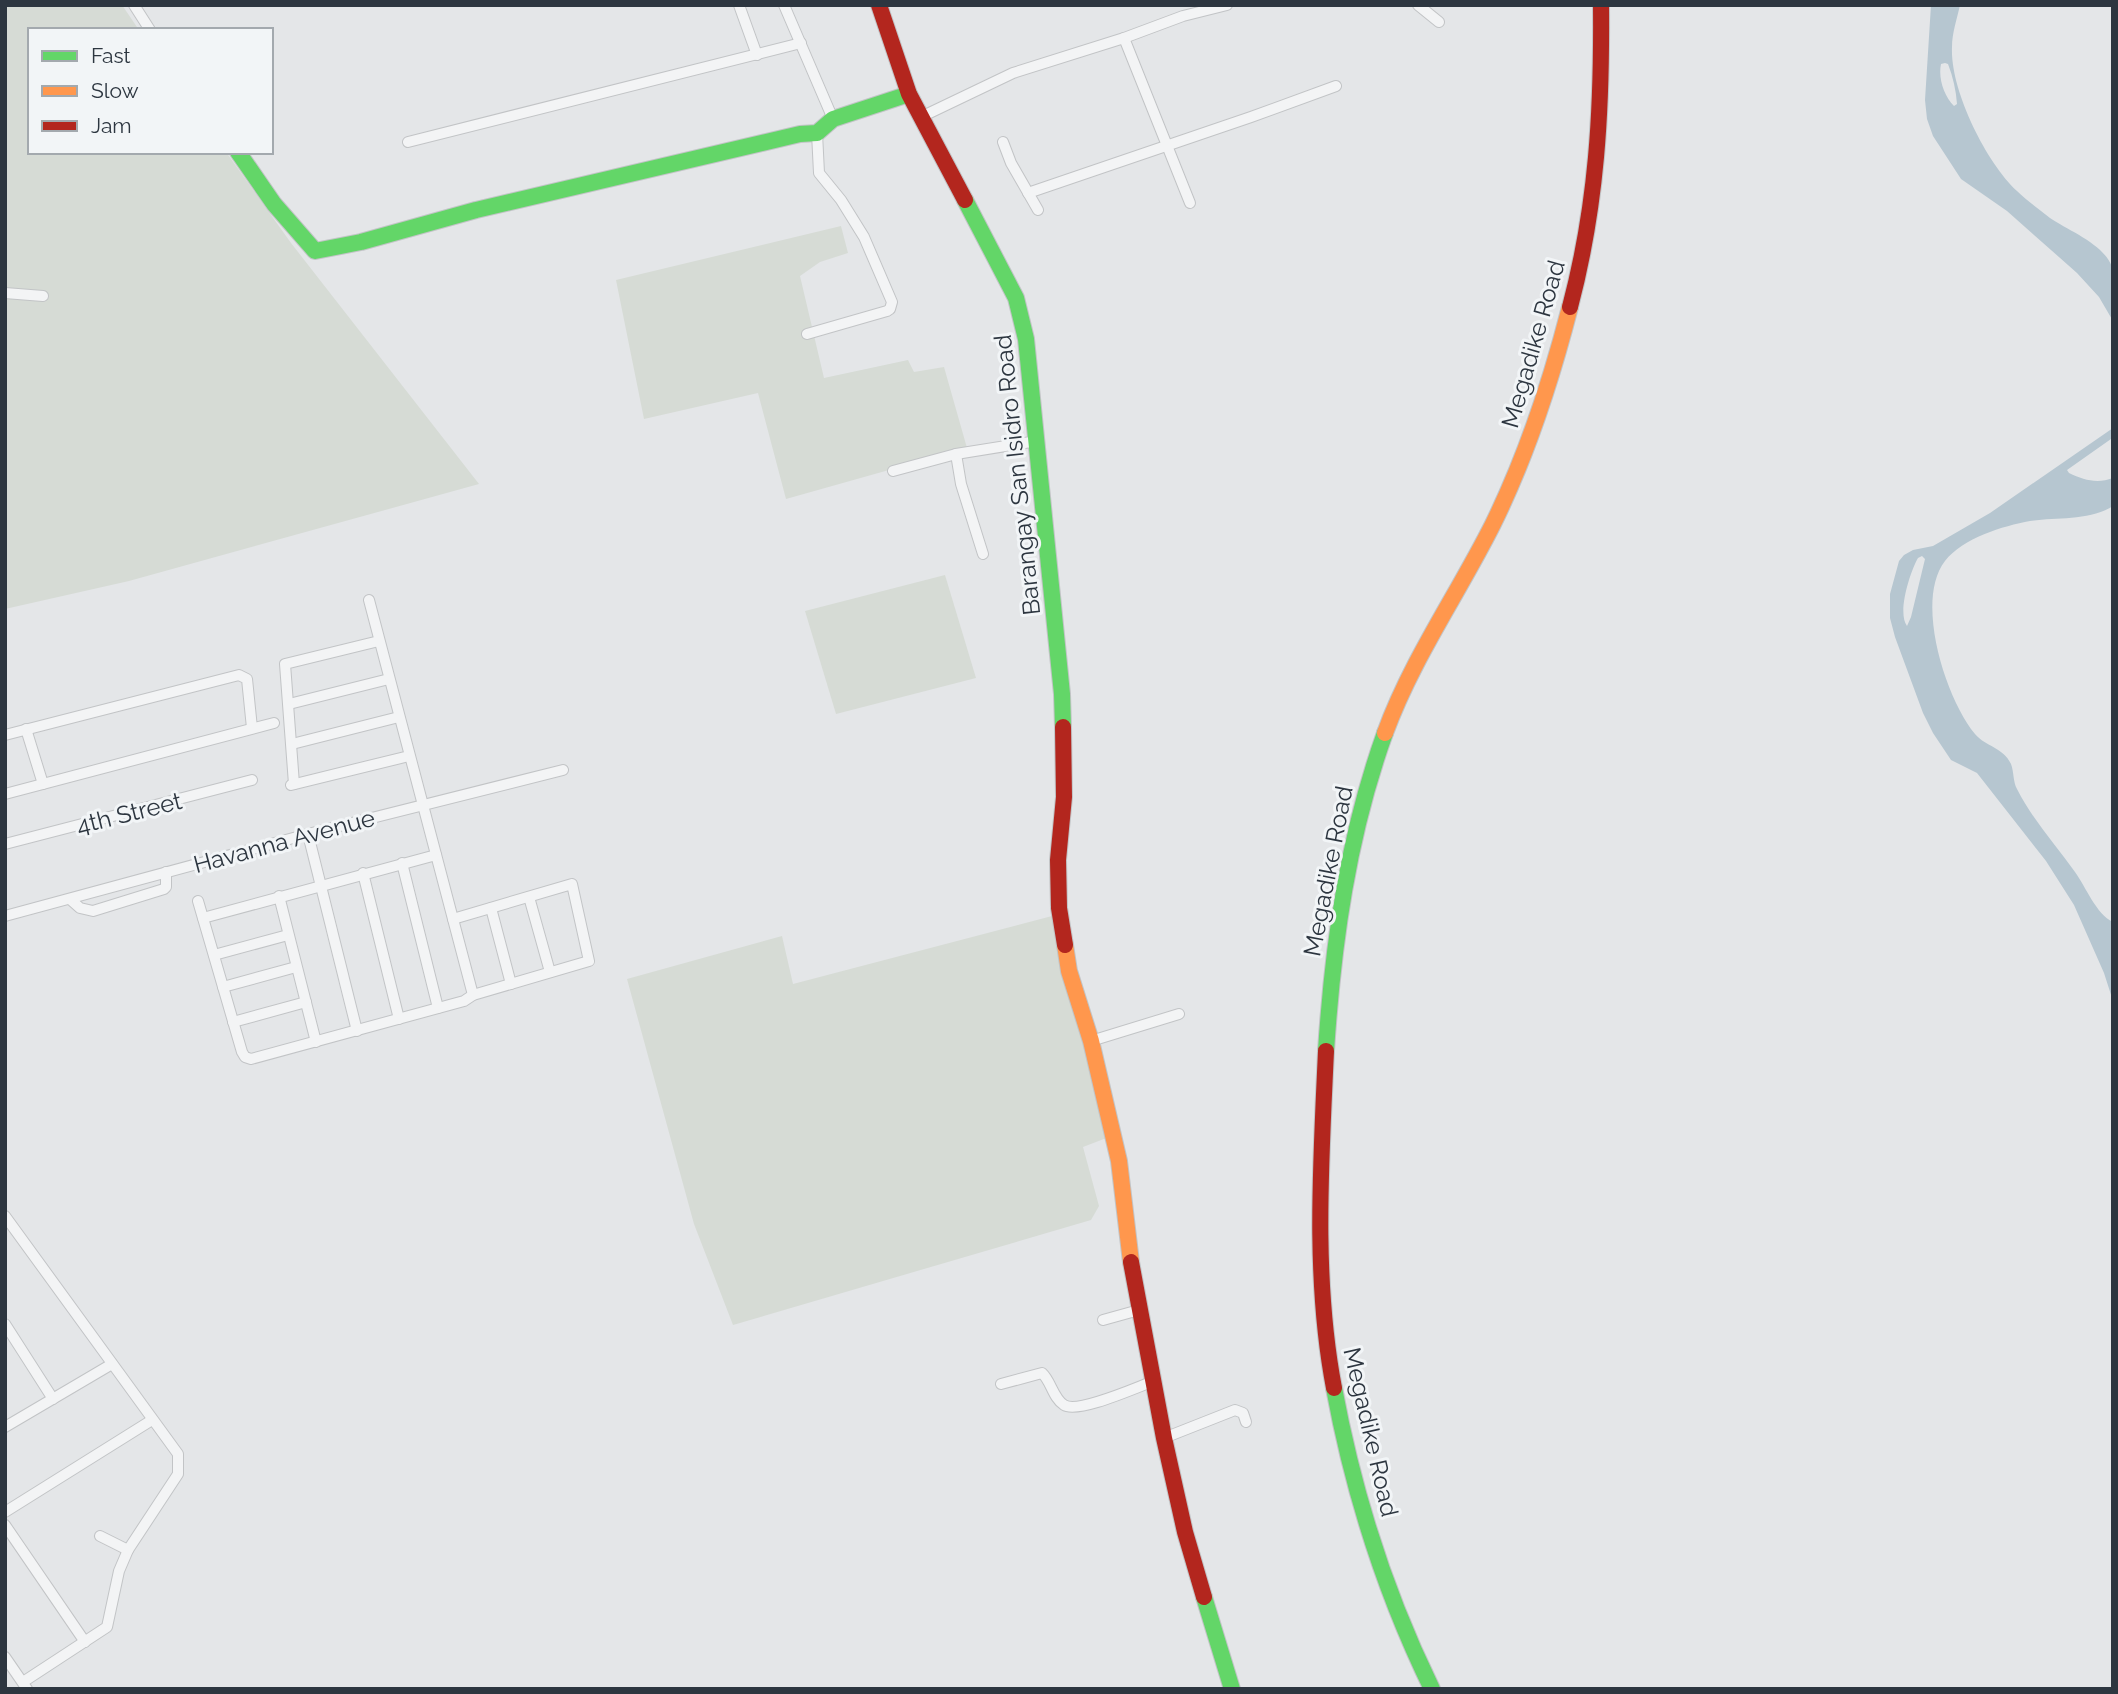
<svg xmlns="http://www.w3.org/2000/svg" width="2118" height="1694" font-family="Raleway,sans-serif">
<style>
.green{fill:#d6dbd5}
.water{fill:#b6c6d0;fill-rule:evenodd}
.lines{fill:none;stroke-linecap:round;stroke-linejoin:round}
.street-casing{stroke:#c2c4c6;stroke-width:12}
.fast-casing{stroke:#c2c4c6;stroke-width:18}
.slow-casing{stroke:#c2c4c6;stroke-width:18}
.jam-casing{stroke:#c2c4c6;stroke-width:18}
.street{stroke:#f3f4f5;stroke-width:10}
.fast{stroke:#63d668;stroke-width:16}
.slow{stroke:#ff974d;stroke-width:16}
.jam{stroke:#b3261e;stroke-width:16}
.labels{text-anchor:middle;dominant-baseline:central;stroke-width:6;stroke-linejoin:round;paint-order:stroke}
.street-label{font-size:24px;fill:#2d3640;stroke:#f2f5f7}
</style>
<rect width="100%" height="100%" fill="#e4e6e8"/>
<!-- green -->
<g class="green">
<polygon points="5,5 122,5 139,30 30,30 30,152 226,152 291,243 479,484 129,581 5,609"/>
<polygon points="841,226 848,253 820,262 800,276 824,378 908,360 914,372 944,367 967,448 786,499 758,393 644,419 616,280"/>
<polygon points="945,575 976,678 836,714 805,611"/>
<polygon points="1052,916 1109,1137 1083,1147 1099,1206 1091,1220 733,1325 694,1224 627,979 782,936 793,984"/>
</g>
<!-- water -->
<g class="water">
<path d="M1931 5H1960C1957 19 1952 33 1952 47 1950 90 1986 162 2017 191 2027 201 2039 209 2050 218 2069 231 2104 244 2112 267 2116 279 2113 307 2113 321L2099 297 2077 273 2007 211 1961 179 1933 136 1927 119 1925 100ZM1945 63 1948 64C1953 77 1956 90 1957 104L1954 106C1944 96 1938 78 1941 64Z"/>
<path d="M2113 428 2111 439 2067 470 2069 473C2084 480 2097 484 2113 478V506C2089 521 2057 517 2030 521 2003 526 1963 538 1945 561 1914 601 1946 699 1975 734 1986 747 2003 747 2011 764 2014 772 2013 782 2017 789 2032 819 2056 845 2075 872 2086 887 2096 914 2113 922V1001L2104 973 2074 905 2046 861 1977 773 1951 760 1933 733 1923 713 1895 637 1890 618V594L1899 561 1904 555 1913 550 1933 546 1990 513ZM1922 556 1925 559 1911 617 1907 626C1897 613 1910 572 1918 558Z"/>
</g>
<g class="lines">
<!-- street casing -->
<g class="street-casing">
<g id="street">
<polyline points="134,5 150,30"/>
<polyline points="739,5 757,55"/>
<polyline points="784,5 833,119"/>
<polyline points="1418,5 1439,22"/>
<polyline points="1124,38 1190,203"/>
<polyline points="921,117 1013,73 1124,38 1183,16 1227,5"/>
<polyline points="408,142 801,43"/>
<polyline points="1003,142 1011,163 1038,210"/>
<polyline points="1028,193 1251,117 1336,86"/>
<polyline points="5,293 43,296"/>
<polyline points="807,334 887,311 890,309 892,302 864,237 841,200 819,173 817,133"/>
<polyline points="956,454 961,484 983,554"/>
<polyline points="893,471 956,454 1037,441"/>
<polyline points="369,600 473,995"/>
<polyline points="289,704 389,679"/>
<polyline points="26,729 43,784"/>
<polyline points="5,735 239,675 247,679 252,728"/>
<polyline points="292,744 399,717"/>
<polyline points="294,784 285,664 379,641"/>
<polyline points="291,785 409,756"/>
<polyline points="5,794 274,723"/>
<polyline points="308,834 357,1031"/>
<polyline points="5,844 252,780"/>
<polyline points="402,863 438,1008"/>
<polyline points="363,873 399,1019"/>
<polyline points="279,896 316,1042"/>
<polyline points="529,897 550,972"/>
<polyline points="71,900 80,908 93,911 164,889 166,887 166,872"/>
<polyline points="198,901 242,1052 245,1057 251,1059 464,1001 473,995 589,961 572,884 453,919"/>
<polyline points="491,908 511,984"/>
<polyline points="5,916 308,834 563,770"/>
<polyline points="203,918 436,855"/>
<polyline points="214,955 288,935"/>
<polyline points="223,987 296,967"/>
<polyline points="233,1022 306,1002"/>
<polyline points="1091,1041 1179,1014"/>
<polyline points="5,1216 178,1454 178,1474 128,1550 119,1571 107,1627 23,1682"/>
<polyline points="1103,1320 1139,1310"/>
<polyline points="5,1324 53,1399"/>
<path d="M1001 1384 1042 1373C1051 1381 1053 1398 1064 1405 1078 1414 1137 1387 1154 1381"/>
<polyline points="5,1427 112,1364"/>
<polyline points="1164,1438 1235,1410 1243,1413 1246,1422"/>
<polyline points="5,1512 152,1420"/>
<polyline points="5,1525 85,1642"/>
<polyline points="100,1536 128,1550"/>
<polyline points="5,1657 27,1689"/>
</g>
</g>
<!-- fast casing -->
<g class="fast-casing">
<g id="fast">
<polyline points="238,152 274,204 315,251 361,242 476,210 800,134 817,133 833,119 909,94"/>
<polyline points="965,200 1016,298 1026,339 1062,694 1063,727"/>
<path d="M1326 1051C1333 942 1348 836 1385 733"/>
<path d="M1334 1388C1353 1491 1386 1595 1432 1689"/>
<polyline points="1204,1597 1232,1689"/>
</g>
</g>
<!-- slow casing -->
<g class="slow-casing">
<g id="slow">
<path d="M1385 733C1412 659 1458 594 1493 524 1527 455 1551 381 1570 307"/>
<polyline points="1065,945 1069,971 1091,1041 1119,1161 1131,1262"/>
</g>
</g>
<!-- jam casing -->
<g class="jam-casing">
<g id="jam">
<polyline points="879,5 909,94 965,200"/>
<path d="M1570 307C1597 205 1602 110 1601 5"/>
<polyline points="1063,727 1064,797 1058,860 1059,908 1065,945"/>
<path d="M1326 1051C1321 1162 1313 1278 1334 1388"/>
<polyline points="1131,1262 1164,1438 1185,1532 1204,1597"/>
</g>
</g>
<!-- street -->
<use href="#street" class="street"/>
<!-- fast -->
<use href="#fast" class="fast"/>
<!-- slow -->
<use href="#slow" class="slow"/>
<!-- jam -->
<use href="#jam" class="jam"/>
</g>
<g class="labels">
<!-- street labels -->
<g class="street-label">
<text transform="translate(1533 344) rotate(-74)">Megadike Road</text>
<text transform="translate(1017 475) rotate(-96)">Barangay San Isidro Road</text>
<text transform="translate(129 813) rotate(-14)">4th Street</text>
<text transform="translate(284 841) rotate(-15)">Havanna Avenue</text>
<text transform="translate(1328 871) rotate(-79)">Megadike Road</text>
<text transform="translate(1371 1432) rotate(77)">Megadike Road</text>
</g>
</g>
<!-- border -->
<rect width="2118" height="1694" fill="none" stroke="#2d3640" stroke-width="14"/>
<!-- legend -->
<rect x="28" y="28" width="245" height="126" fill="#f2f5f7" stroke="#a3a9ae" stroke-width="2"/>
<rect x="42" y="51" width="35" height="10" fill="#63d668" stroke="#a3a9ae" stroke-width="2"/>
<text x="91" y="63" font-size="21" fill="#2d3640">Fast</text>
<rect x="42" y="86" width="35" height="10" fill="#ff974d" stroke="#a3a9ae" stroke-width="2"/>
<text x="91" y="98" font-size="21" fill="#2d3640">Slow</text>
<rect x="42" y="121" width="35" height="10" fill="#b3261e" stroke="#a3a9ae" stroke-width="2"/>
<text x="91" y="133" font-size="21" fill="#2d3640">Jam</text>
</svg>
